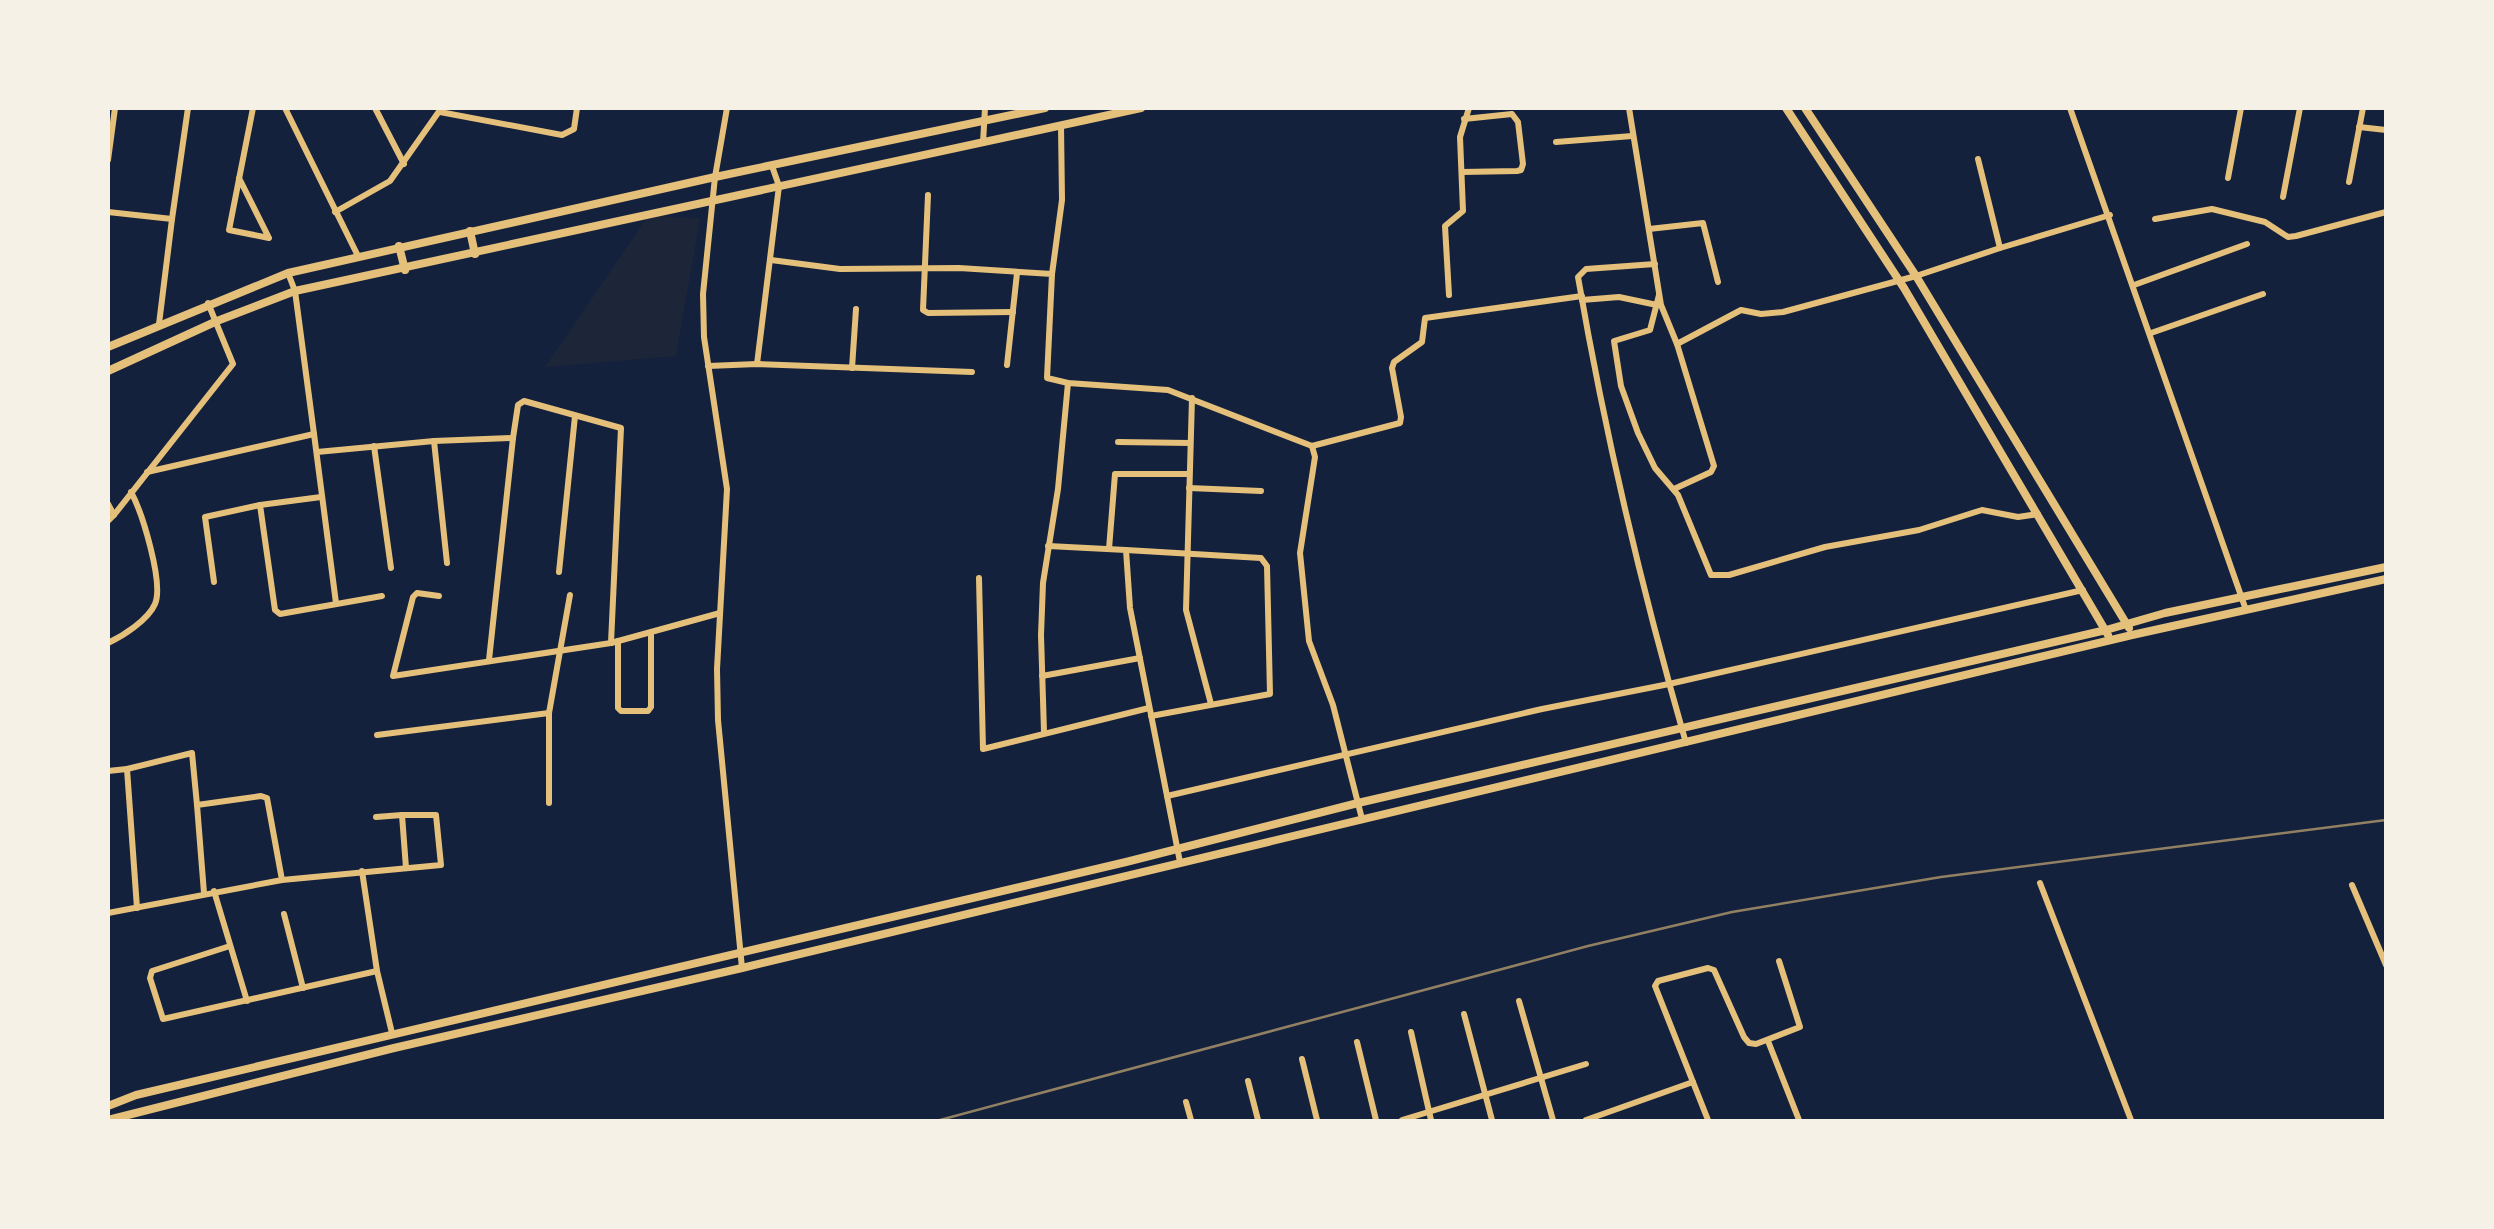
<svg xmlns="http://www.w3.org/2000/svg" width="2494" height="1229" font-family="'DejaVu Sans',sans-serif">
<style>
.green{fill:#1d2539}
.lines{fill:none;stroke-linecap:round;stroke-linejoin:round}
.minor{stroke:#e5c07b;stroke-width:6}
.tertiary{stroke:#e5c07b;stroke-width:8}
.rail{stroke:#918062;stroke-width:2.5}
</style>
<rect width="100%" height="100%" fill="#14213d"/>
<!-- green -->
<polygon class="green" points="649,215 700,219 676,356 545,367"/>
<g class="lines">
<!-- minor -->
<g class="minor">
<polyline points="285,108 358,256"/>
<polyline points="375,108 404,164"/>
<polyline points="727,108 715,177 703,294 704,337 727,489 717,669 718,720 742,968"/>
<polyline points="1629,108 1661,305 1677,344 1714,466 1711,472 1674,489"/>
<polyline points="2070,108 2246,610"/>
<polyline points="440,112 562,135 574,129 577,108"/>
<polyline points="2359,127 2386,130"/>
<polyline points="1556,142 1632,136"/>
<polyline points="983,143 985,108"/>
<polyline points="1978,159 2000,248 2110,215"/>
<polyline points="108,160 115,108"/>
<polyline points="1462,172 1517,171 1521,170 1523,164 1518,122 1512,114 1464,119"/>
<polyline points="239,178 269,238 229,230 253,108"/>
<polyline points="2228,178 2241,108"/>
<polyline points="2349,182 2363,108"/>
<polyline points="928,195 923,310 928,313 1013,312"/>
<polyline points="2283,197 2300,108"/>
<polyline points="108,212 172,219 159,324"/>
<polyline points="335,212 390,181 440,110"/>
<polyline points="172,219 188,108"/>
<polyline points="2155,219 2212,209 2265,222 2288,237 2296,236 2386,212"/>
<polyline points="1649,229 1703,223 1718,282"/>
<polyline points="771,260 840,269 959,268 1052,274 1047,378 1068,383 1168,390 1312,446 1315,457 1300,553 1309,641 1333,705 1362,819"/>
<path d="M1655 264 1586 269 1578 277C1605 434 1642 590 1686 743"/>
<polyline points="288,273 295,291 314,434"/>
<polyline points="1052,274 1062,200 1061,126"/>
<polyline points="2134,285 2247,244"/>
<polyline points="1449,295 1445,226 1463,211 1460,137 1469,108"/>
<polyline points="1659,295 1650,330 1614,341 1621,386 1638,433 1655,468 1678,495 1711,575 1729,575 1825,547 1919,530 1982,510 2018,517 2038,514"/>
<polyline points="1582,300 1619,297 1657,305"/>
<polyline points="2151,333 2263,294"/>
<polyline points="1677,344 1741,310 1761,314 1783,312 1916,276 2000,248"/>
<polyline points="757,364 779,186 772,166"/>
<polyline points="1007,365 1017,273"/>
<polyline points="708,366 757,364 972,372"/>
<polyline points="852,368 856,309"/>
<polyline points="1192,398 1186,610 1211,704"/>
<polyline points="434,441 447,563"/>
<polyline points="1118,442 1190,443"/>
<polyline points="374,446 391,568"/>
<polyline points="1312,446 1400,423 1401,417 1392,368 1394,362 1422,342 1425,318 1582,296"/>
<polyline points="317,452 434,441 513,438"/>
<polyline points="147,472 314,434 336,603"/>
<polyline points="1189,488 1261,491"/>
<polyline points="321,497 260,505 275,610 280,614 382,596"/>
<polyline points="108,504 114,515 108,521"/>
<polyline points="114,515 233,364 208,303"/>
<polyline points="1048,546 1126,550 1130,608 1180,862"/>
<polyline points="1109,549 1115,474 1189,474"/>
<polyline points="1126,550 1261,558 1267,566 1270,694 1151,716"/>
<polyline points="559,572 575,416"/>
<polyline points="979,578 983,749 1149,708"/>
<polyline points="214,582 205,517 260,505"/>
<polyline points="439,596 417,593 413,597 393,676 611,643 720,613"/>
<polyline points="618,641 618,708 621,711 648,711 651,707 651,633"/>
<path d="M108 643C123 636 148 620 155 604 164 583 142 512 131 492"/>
<polyline points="489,660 513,438 518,405 524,401 621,428 611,643"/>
<polyline points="1042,676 1140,658"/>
<polyline points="1044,732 1041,635 1043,583 1058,489 1068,383"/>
<polyline points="377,735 549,713"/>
<polyline points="108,771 127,769"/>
<polyline points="1167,796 1542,709 1669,684 2083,590"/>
<polyline points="549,803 549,713 570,595"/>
<polyline points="376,817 402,815 406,868"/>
<polyline points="362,871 377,971 392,1033"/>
<polyline points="282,880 441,865 436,815 402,815"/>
<polyline points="2040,883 2131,1120"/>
<polyline points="2352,885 2386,965"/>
<polyline points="214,891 247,1001"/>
<polyline points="137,908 127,769 192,753 197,805"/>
<polyline points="108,913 282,880 267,798 261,796 197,805 204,893"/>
<polyline points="284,914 303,988"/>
<polyline points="230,946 152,971 150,978 163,1019 377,971"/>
<polyline points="1519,1001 1553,1120"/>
<polyline points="1464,1014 1492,1120"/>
<polyline points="1411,1032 1431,1120"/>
<polyline points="1768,1041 1799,1120"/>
<polyline points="1357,1042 1376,1120"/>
<polyline points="1302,1059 1317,1120"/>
<polyline points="1248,1081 1258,1120"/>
<polyline points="1186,1102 1191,1120"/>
<polyline points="1402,1120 1586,1064"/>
<polyline points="1586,1120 1693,1082"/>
<polyline points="1708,1120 1655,986 1658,981 1708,968 1714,970 1744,1037 1749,1043 1756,1044 1800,1027 1779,961"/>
</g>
<!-- tertiary -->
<g class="tertiary">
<polyline points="1786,108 1904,288 2108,635"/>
<polyline points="1805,108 1916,276 2129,628"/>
<polyline points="470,231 475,254"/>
<polyline points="399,246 405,270"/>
<polyline points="108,347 288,273 715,177 1045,108"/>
<polyline points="108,371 217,321 295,291 1141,108"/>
<polyline points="108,1106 136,1095 1126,862 1358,803 2106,630 2165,613 2386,567"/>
<polyline points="108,1120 394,1048 742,968 2132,635 2386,579"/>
</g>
<!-- rail -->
<polyline class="rail" points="940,1120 1588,946 1732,912 1941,877 2386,820"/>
</g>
<!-- border -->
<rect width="2494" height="1229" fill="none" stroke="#f6f1e7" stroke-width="220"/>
</svg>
